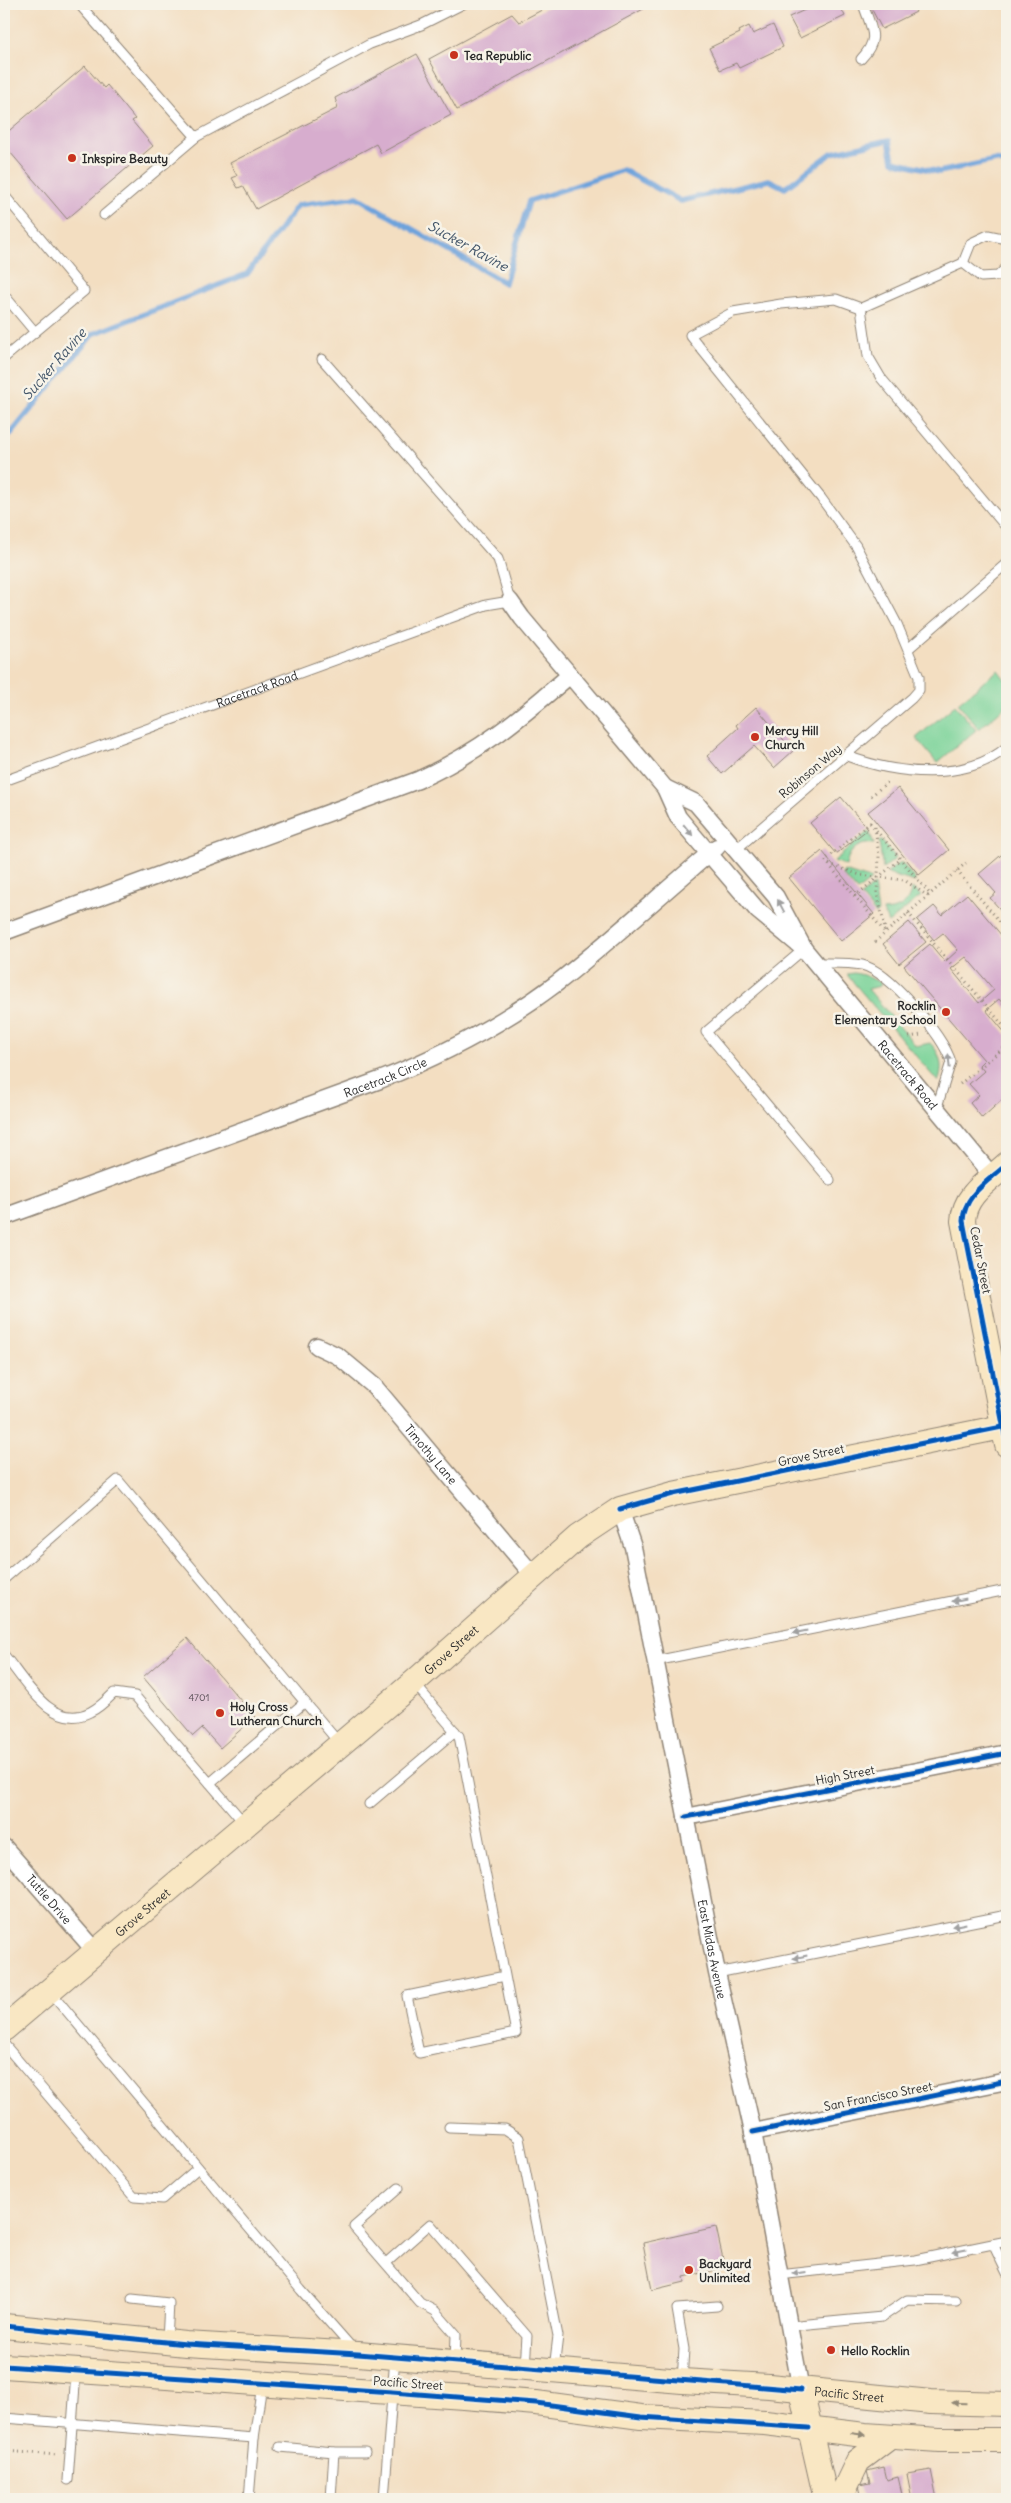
<svg xmlns="http://www.w3.org/2000/svg" width="1011" height="2503" font-family="Delius,sans-serif">
<style>
.green{fill:#7ad399;stroke:#527f62}
.lines{fill:none;stroke-linecap:round;stroke-linejoin:round}
.stream{stroke:#6ea3db;stroke-width:5.5}
.building{fill:#d7adce;fill-rule:evenodd}
.lane-casing{stroke:#8f8476;stroke-width:11}
.street-casing{stroke:#8f8476;stroke-width:19}
.secondary-casing{stroke:#8f8476;stroke-width:26}
.path{stroke:#8f8476;stroke-width:3;stroke-dasharray:1 4;stroke-linecap:butt}
.lane{stroke:#fff;stroke-width:9}
.street{stroke:#fff;stroke-width:16}
.secondary{stroke:#f9e7c3;stroke-width:24}
.cycleway-casing{stroke:#f7f3e8;stroke-width:8}
.cycleway{stroke:#0057b8;stroke-width:5}
.oneway{fill:#a0a0a0}
.oneway2{fill:#928977}
.poi-dot{fill:#c8321e;stroke:#f7f3e8;stroke-width:2}
.labels{text-anchor:middle;dominant-baseline:central;stroke-width:5;stroke-linejoin:round;paint-order:stroke}
.number-label{font-size:10px;fill:#564c54}
.poi-label{font-size:12px;font-weight:bold;fill:#2b2b2b;stroke:#f7f3e8;text-anchor:start}
.street-label{font-size:12px;fill:#2b2b2b;stroke:#f7f3e8}
.water-label{font-size:14px;font-style:italic;fill:#425569;stroke:#f7f3e8}
</style>
<rect width="100%" height="100%" fill="#f7f3e8"/>
<filter id="ink" filterUnits="userSpaceOnUse"><feTurbulence type="fractalNoise" baseFrequency=".02" numOctaves="2"/><feDisplacementMap in="SourceGraphic" scale="10" xChannelSelector="R" yChannelSelector="G"/><feConvolveMatrix kernelMatrix="1 2 1 2 8 2 1 2 1" color-interpolation-filters="sRGB"/></filter>
<filter id="wash" filterUnits="userSpaceOnUse"><feTurbulence type="fractalNoise" baseFrequency=".0096" numOctaves="4" result="noise"/><feDisplacementMap in="SourceGraphic" scale="20" xChannelSelector="R" yChannelSelector="G"/><feGaussianBlur stdDeviation="1.12" result="paint"/><feColorMatrix in="noise" values="0 0 0 0 0 0 0 0 0 0 0 0 0 0 0 0 0 1.4 0 .05"/><feComposite in="paint" operator="in"/></filter>
<g filter="url(#wash)">
<rect width="100%" height="100%" fill="#f3dec1"/>
<!-- green -->
<g class="green">
<polygon points="998,670 1007,682 1007,705 979,729 958,703"/>
<polygon points="955,705 976,730 937,763 916,738"/>
<path d="M869 831 874 844C858 842 848 851 846 866L834 861Z"/>
<polygon points="881,840 896,858 883,869 879,842"/>
<polygon points="901,862 915,879 915,882 888,874 888,872"/>
<polygon points="844,871 870,879 871,880 857,891 842,874"/>
<polygon points="874,885 878,912 876,914 861,896"/>
<path d="M912 888 921 896 888 923 883 911C900 910 908 905 912 888Z"/>
<path d="M854 973 864 975 881 983 880 986 868 989 916 1046 930 1043C941 1053 944 1069 938 1082L848 976V974Z"/>
</g>
<g class="lines">
<!-- stream -->
<polyline class="stream" points="4,442 93,334 247,274 298,205 357,197 505,283 529,201 623,170 681,201 769,180 785,188 832,153 889,140 893,161 939,172 996,160 1007,164"/>
</g>
<g id="blocks">
<!-- building -->
<g class="building">
<polygon points="553,4 646,4 647,7 457,110 429,59 512,14 519,22"/>
<polygon points="813,4 839,4 845,16 800,38 789,17 814,6"/>
<polygon points="869,4 912,4 916,12 882,29"/>
<polygon points="773,25 783,47 739,68 736,63 720,70 709,48 740,33 739,31 749,26 753,34"/>
<polygon points="417,54 451,115 381,153 376,144 256,209 243,186 238,188 232,178 237,176 230,163 338,108 335,98"/>
<polygon points="85,66 104,88 107,85 135,119 132,121 153,146 67,219 4,145 4,135"/>
<polygon points="756,707 793,751 774,768 754,746 722,774 707,756 738,728 736,725"/>
<polygon points="898,788 949,850 919,875 868,812"/>
<polygon points="841,797 868,829 836,854 810,823"/>
<polygon points="1007,850 1007,917 990,898 996,893 979,874"/>
<polygon points="822,851 874,914 841,941 789,878"/>
<path d="M967 894 1007 942V1009L999 999 986 1010 1007 1035V1101L1004 1098 982 1118 970 1103 979 1095 969 1084 984 1071 979 1065 984 1060 904 966 930 944 945 962 958 950 943 933 934 940 917 920 934 906 942 915ZM966 957 994 990 979 1003 951 969Z"/>
<polygon points="909,922 926,942 899,964 883,944"/>
<polygon points="187,1638 255,1717 220,1748 202,1728 193,1736 143,1677"/>
<polygon points="716,2227 725,2268 684,2277 685,2282 652,2290 643,2243"/>
<polygon points="884,2467 887,2480 898,2477 902,2494 890,2497 891,2499 862,2499 859,2485 870,2483 867,2471"/>
<polygon points="931,2470 937,2499 912,2499 907,2474"/>
</g>
</g>
</g>
<g filter="url(#ink)">
<use href="#blocks" fill-opacity="0" stroke="#8f8476" stroke-width="1"/>
<g class="lines">
<!-- lane casing -->
<g class="lane-casing">
<g id="lane">
<polyline points="79,4 196,137 370,44 421,25 463,4"/>
<path d="M861 59C881 38 871 29 863 4"/>
<polyline points="4,195 84,291 35,332 4,295"/>
<polyline points="104,215 196,137"/>
<polyline points="963,263 981,277 998,276 1007,267"/>
<polyline points="861,308 963,263 971,243 988,235 1007,239"/>
<polyline points="4,358 35,332"/>
<polyline points="908,649 1007,563"/>
<path d="M847 756C895 774 965 783 1007 747"/>
<path id="s1" d="M4 781 486 605 510 601 498 559 322 359"/>
<polyline points="732,847 740,846 912,698 919,690 919,677 897,624 856,546 821,498 690,335 733,312 781,304 836,299 861,308 868,356 881,378 1007,528"/>
<polyline points="804,949 706,1032 830,1180"/>
<path d="M815 963C830 963 847 962 862 965 889 971 944 1036 951 1062L937 1107"/>
<polyline points="4,1579 118,1480 340,1744"/>
<path d="M4 1655C24 1679 52 1732 90 1712 99 1708 107 1700 114 1693L135 1696 245 1824"/>
<polyline points="655,1661 1007,1590"/>
<polyline points="414,1683 459,1736 516,2033 419,2053 407,1996 505,1976"/>
<polyline points="210,1783 305,1702"/>
<polyline points="369,1804 455,1731"/>
<polyline points="717,1973 1007,1915"/>
<polyline points="50,1991 301,2290 353,2349"/>
<polyline points="4,2044 134,2197 162,2199 198,2168"/>
<polyline points="449,2127 505,2129 519,2138 558,2336 554,2369"/>
<polyline points="399,2188 354,2227 420,2303 435,2311 456,2335 455,2361"/>
<polyline points="993,2244 1007,2273"/>
<polyline points="386,2263 430,2224 527,2336 525,2367"/>
<polyline points="779,2275 915,2260 1007,2241"/>
<polyline points="132,2299 169,2303 167,2341"/>
<polyline points="788,2326 882,2317 907,2300 956,2301"/>
<polyline points="682,2381 684,2349 677,2309 717,2306"/>
<polyline points="4,2418 254,2438"/>
<polyline points="280,2447 334,2452 331,2499"/>
<polyline points="334,2452 365,2452"/>
<polyline points="68,2480 76,2372"/>
<polyline points="249,2499 254,2438 262,2385"/>
<polyline points="384,2499 395,2357"/>
</g>
</g>
<!-- street casing -->
<g class="street-casing">
<g id="street">
<polyline points="510,601 522,618 665,788 678,817 694,836 758,911 799,945"/>
<path id="s2" d="M665 788 696 803 776 897 804 949 993 1177"/>
<path d="M4 932 418 780C480 752 519 719 570 675"/>
<path id="s3" d="M4 1217 380 1080C443 1055 503 1024 557 983 612 940 663 892 717 847"/>
<path id="s4" d="M317 1346 338 1356 374 1386 533 1575"/>
<path id="s5" d="M620 1509 633 1547 717 1973 753 2132 801 2390"/>
<polyline points="686,1817 1007,1753"/>
<path id="s6" d="M4 1847 95 1951"/>
<polyline points="753,2132 1007,2081"/>
</g>
</g>
<!-- secondary casing -->
<g class="secondary-casing">
<g id="secondary">
<path d="M1007 1164C989 1181 964 1194 963 1221L1007 1445"/>
<path id="s7" d="M4 2029 413 1683 578 1537 620 1509 673 1494 1007 1426"/>
<path id="s8" d="M4 2326 186 2344 358 2354 682 2381 769 2386 931 2402 1007 2404"/>
<polyline points="4,2366 464,2397 536,2403 641,2417 765,2423 865,2435 939,2440 1007,2440"/>
<polyline points="801,2390 826,2499"/>
<polyline points="840,2499 858,2461 890,2437"/>
</g>
</g>
<!-- path -->
<g class="path">
<polyline points="871,796 890,780"/>
<polyline points="875,827 879,856 877,892 886,933"/>
<polyline points="829,864 860,875 904,880 928,896"/>
<polyline points="957,871 1007,930"/>
<polyline points="855,896 825,860 870,823 930,894"/>
<polyline points="908,913 1007,1030"/>
<polyline points="884,931 855,896 901,859"/>
<polyline points="875,942 966,863"/>
<polyline points="909,1037 921,1035"/>
<polyline points="960,1084 1007,1045"/>
<polyline points="4,2451 58,2455"/>
</g>
<!-- lane -->
<use href="#lane" class="lane"/>
<!-- street -->
<use href="#street" class="street"/>
<!-- secondary -->
<use href="#secondary" class="secondary"/>
<!-- cycleway casing -->
<g class="cycleway-casing">
<g id="cycleway">
<path d="M1007 1164C989 1181 964 1194 963 1221L1007 1445"/>
<polyline points="620,1509 673,1494 1007,1426"/>
<polyline points="686,1817 1007,1753"/>
<polyline points="753,2132 1007,2081"/>
<polyline points="4,2326 186,2344 358,2354 801,2390"/>
<polyline points="4,2366 392,2392 536,2403 641,2417 809,2428"/>
</g>
</g>
<!-- cycleway -->
<use href="#cycleway" class="cycleway"/>
</g>
<!-- one-way arrows -->
<defs><path id="oneway-solid" d="M-6-.8H1V-3.2L6.5 0L1 3.2V.8H-6Z" transform="scale(1.25)"/></defs>
<g class="oneway">
<use href="#oneway-solid" transform="translate(688 830) rotate(50)"/>
<use href="#oneway-solid" transform="translate(781 906) rotate(-118)"/>
<use href="#oneway-solid" transform="translate(949 1061) rotate(-95)"/>
<use href="#oneway-solid" transform="translate(959 1600) rotate(169)"/>
<use href="#oneway-solid" transform="translate(800 1632) rotate(169)"/>
<use href="#oneway-solid" transform="translate(959 1925) rotate(169)"/>
<use href="#oneway-solid" transform="translate(800 1957) rotate(169)"/>
<use href="#oneway-solid" transform="translate(959 2251) rotate(169)"/>
<use href="#oneway-solid" transform="translate(799 2273) rotate(173)"/>
</g>
<g class="oneway2">
<use href="#oneway-solid" transform="translate(959 2403) rotate(-178)"/>
<use href="#oneway-solid" transform="translate(858 2434) rotate(8)"/>
</g>
</g>
<!-- markers -->
<g class="poi-dot">
<circle cx="454" cy="55" r="5"/>
<circle cx="72" cy="158" r="5"/>
<circle cx="755" cy="737" r="5"/>
<circle cx="946" cy="1012" r="5"/>
<circle cx="220" cy="1713" r="5"/>
<circle cx="689" cy="2270" r="5"/>
<circle cx="831" cy="2350" r="5"/>
</g>
<g class="labels">
<!-- number labels -->
<g class="number-label">
<text x="199" y="1697">4701</text>
</g>
<!-- poi labels -->
<g class="poi-label">
<text x="464" y="55">Tea Republic</text>
<text x="82" y="158">Inkspire Beauty</text>
<text x="765" y="730">Mercy Hill<tspan x="765" dy="14">Church</tspan></text>
<text x="936" y="1005" text-anchor="end">Rocklin<tspan x="936" dy="14">Elementary School</tspan></text>
<text x="230" y="1706">Holy Cross<tspan x="230" dy="14">Lutheran Church</tspan></text>
<text x="699" y="2263">Backyard<tspan x="699" dy="14">Unlimited</tspan></text>
<text x="841" y="2350">Hello Rocklin</text>
</g>
<!-- street labels -->
<g class="street-label">
<text stroke="none"><textPath href="#s1" startOffset="269">Racetrack Road</textPath></text>
<text transform="translate(810 771) rotate(-40)">Robinson Way</text>
<text stroke="none"><textPath href="#s2" startOffset="380">Racetrack Road</textPath></text>
<text stroke="none"><textPath href="#s3" startOffset="406">Racetrack Circle</textPath></text>
<text transform="translate(981 1260) rotate(79)">Cedar Street</text>
<text stroke="none"><textPath href="#s4" startOffset="159">Timothy Lane</textPath></text>
<text transform="translate(811 1455) rotate(-12)">Grove Street</text>
<text stroke="none"><textPath href="#s7" startOffset="586">Grove Street</textPath></text>
<text transform="translate(845 1775) rotate(-11)">High Street</text>
<text stroke="none"><textPath href="#s6" startOffset="69">Tuttle Drive</textPath></text>
<text stroke="none"><textPath href="#s7" startOffset="181">Grove Street</textPath></text>
<text stroke="none"><textPath href="#s5" startOffset="450">East Midas Avenue</textPath></text>
<text transform="translate(878 2096) rotate(-11)">San Francisco Street</text>
<text transform="translate(408 2383) rotate(4)">Pacific Street</text>
<text stroke="none"><textPath href="#s8" startOffset="848">Pacific Street</textPath></text>
</g>
<!-- water labels -->
<g class="water-label">
<text transform="translate(468 246) rotate(29)">Sucker Ravine</text>
<text transform="translate(54 364) rotate(-49)">Sucker Ravine</text>
</g>
</g>
<!-- margin -->
<rect width="1011" height="2503" fill="none" stroke="#f7f3e8" stroke-width="20"/>
</svg>
